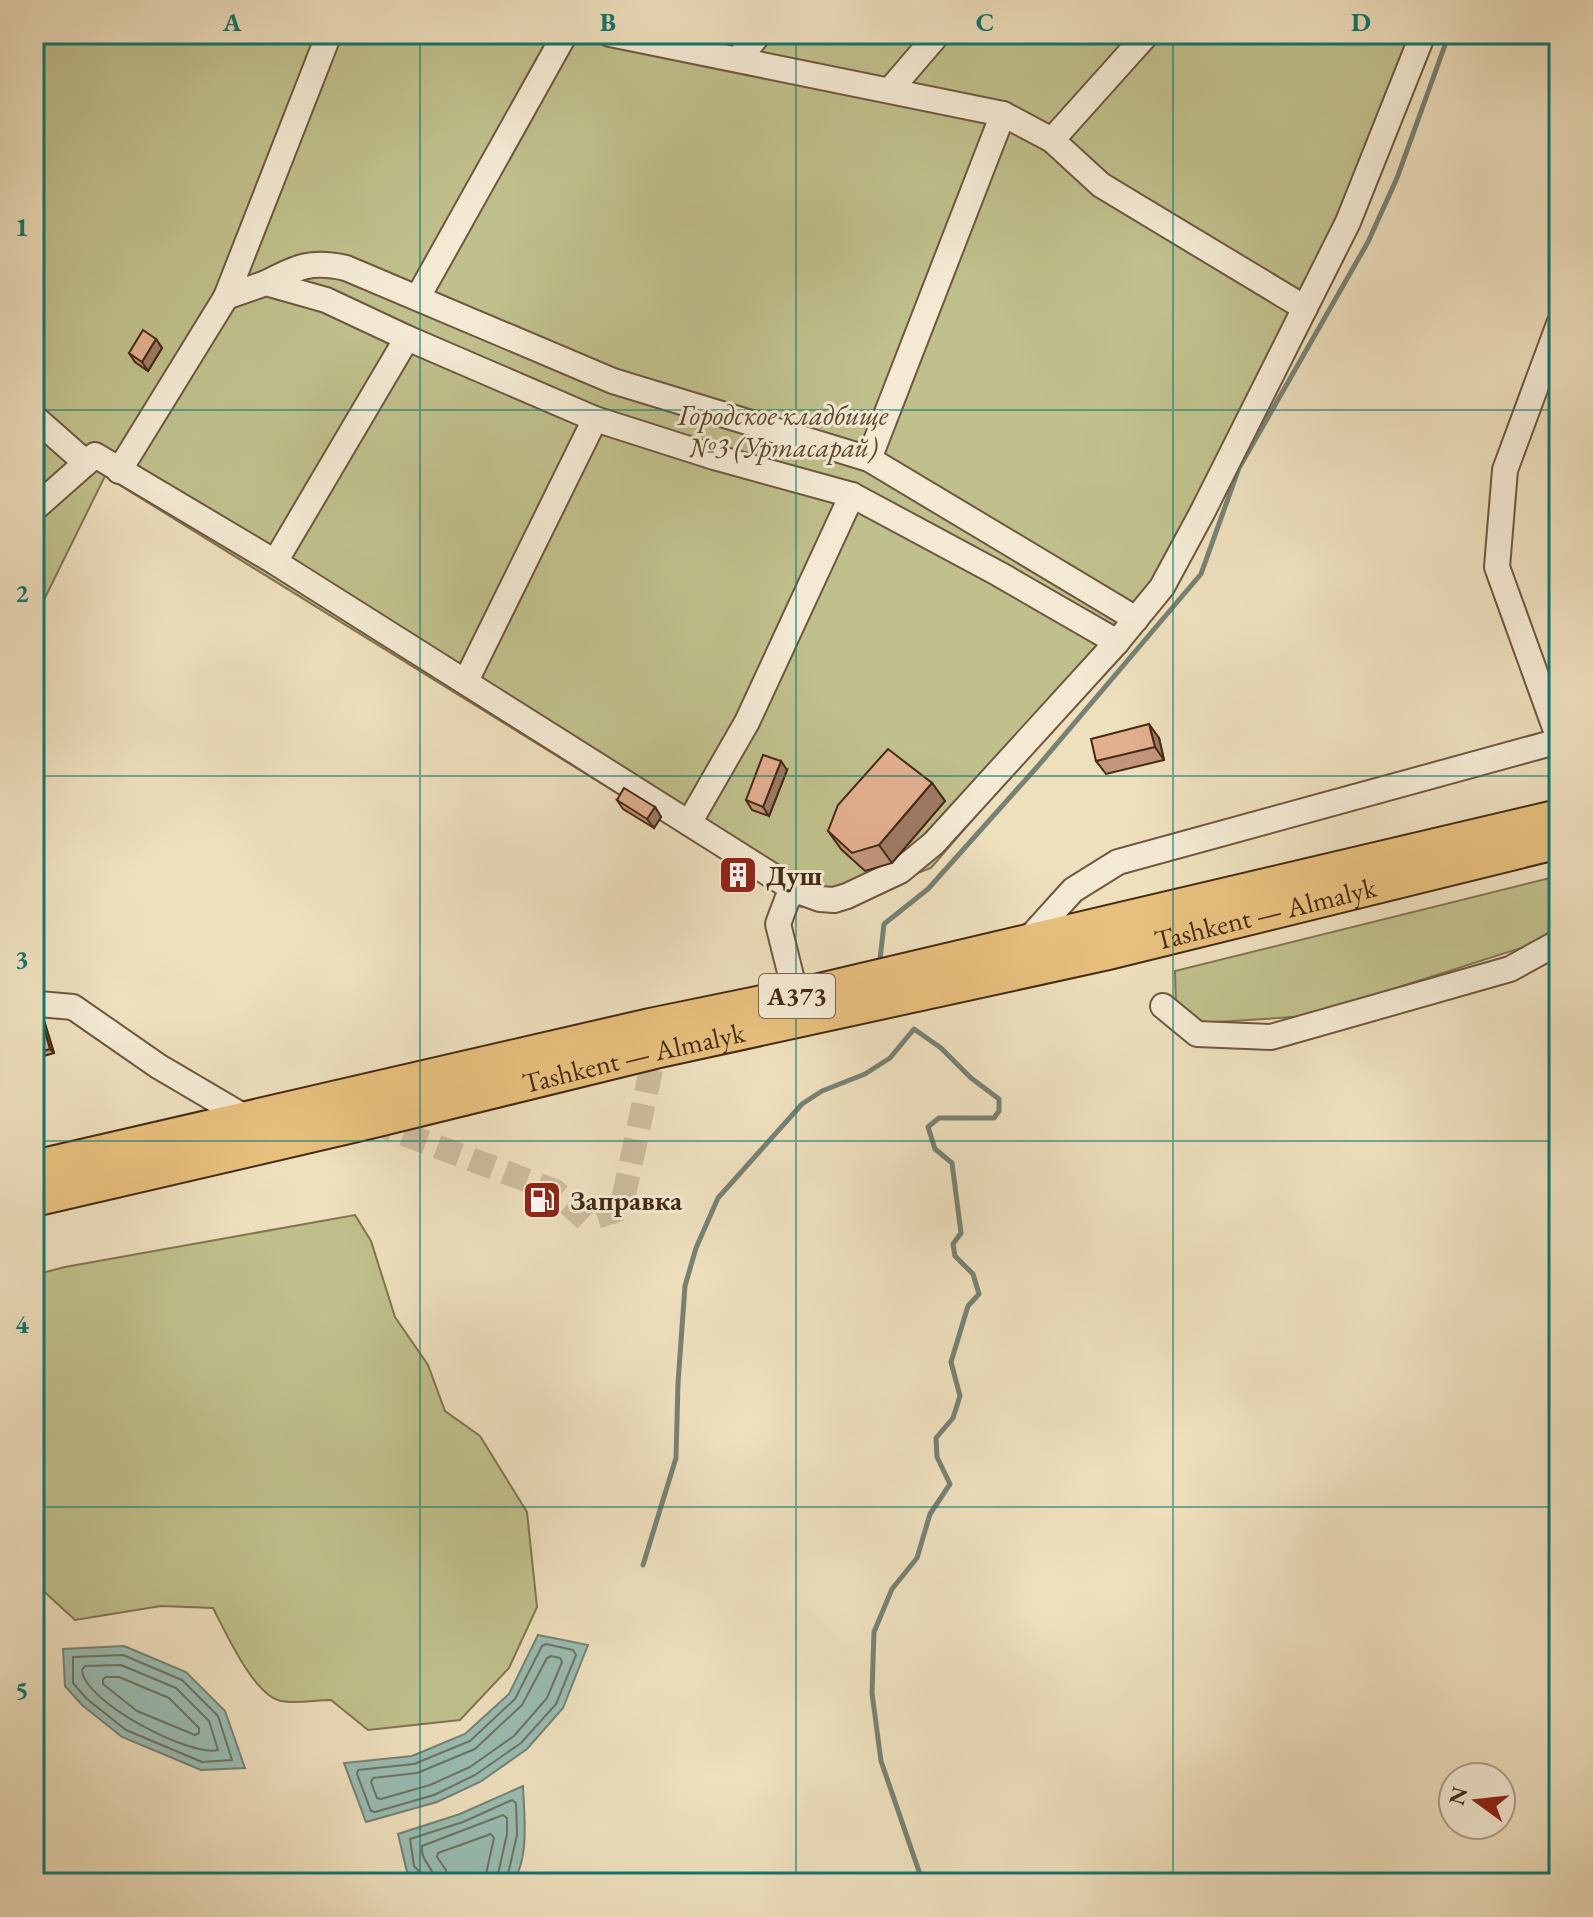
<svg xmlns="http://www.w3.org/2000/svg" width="1593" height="1917" font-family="'EB Garamond',serif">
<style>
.green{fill:#c0c08c;stroke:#827551;stroke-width:2}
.water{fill:#99bcb2;stroke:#778274;stroke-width:2}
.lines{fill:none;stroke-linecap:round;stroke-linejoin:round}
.shore{stroke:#6f7364;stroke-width:2}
.stream{stroke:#778274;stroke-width:5}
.minor-tunnel{stroke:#ccbb9c;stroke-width:24;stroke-dasharray:24 12;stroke-linecap:butt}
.minor-casing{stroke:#6f5740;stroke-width:28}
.highway-casing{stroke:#452a16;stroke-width:38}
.minor{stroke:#f4ead4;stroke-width:24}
.highway{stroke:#e7c07e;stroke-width:34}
.wall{fill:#c2967b;stroke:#452a16;stroke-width:2}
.shaded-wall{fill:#9e7a64;stroke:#452a16;stroke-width:2}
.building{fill:#e2af8f;stroke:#452a16;stroke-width:2}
.grid{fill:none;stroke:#0f766e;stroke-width:2;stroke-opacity:0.55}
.labels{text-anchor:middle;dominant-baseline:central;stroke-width:6;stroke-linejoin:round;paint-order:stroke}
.shield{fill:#f4ead4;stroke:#7a644f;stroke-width:2}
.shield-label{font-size:26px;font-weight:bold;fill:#452a16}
.park-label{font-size:28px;font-style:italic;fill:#5e482e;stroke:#f4ead4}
.poi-label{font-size:28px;font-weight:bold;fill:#452a16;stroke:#f4ead4;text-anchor:start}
.street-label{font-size:28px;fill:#452a16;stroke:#f4ead4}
.neatline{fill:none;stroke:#0f766e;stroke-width:3}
.grid-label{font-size:26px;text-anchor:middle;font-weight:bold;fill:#0f766e}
</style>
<rect width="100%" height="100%" fill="#eedfbd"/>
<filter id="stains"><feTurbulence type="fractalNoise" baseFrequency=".0025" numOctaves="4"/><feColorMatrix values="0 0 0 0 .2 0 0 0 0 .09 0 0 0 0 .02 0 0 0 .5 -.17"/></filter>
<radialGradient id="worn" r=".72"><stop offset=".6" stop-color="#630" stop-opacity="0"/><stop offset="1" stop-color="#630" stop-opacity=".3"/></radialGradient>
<!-- green -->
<g class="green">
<polygon points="34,34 1436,34 1361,218 1160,602 931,868 853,898 801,907 105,476 34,620"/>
<polygon points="1558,876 1559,923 1536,943 1309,1016 1201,1023 1176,1006 1175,971"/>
<path d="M355 1215 371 1241 395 1317 428 1365 445 1411 480 1436 527 1512 537 1607 509 1668 460 1720 368 1730 331 1700C316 1700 297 1704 281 1701 254 1696 225 1631 213 1608L161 1606 75 1620 38 1586H34V1275L65 1267Z"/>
</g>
<!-- water -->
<g class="water">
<polygon points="538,1635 588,1645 563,1708 527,1749 480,1782 437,1802 366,1822 344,1763 412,1756 465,1734 509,1694"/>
<polygon points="124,1646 186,1672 225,1711 245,1768 201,1770 122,1737 82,1705 65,1686 63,1649"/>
<path d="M523 1786C524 1814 530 1859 512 1883H421L407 1872 398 1834 460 1814Z"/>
</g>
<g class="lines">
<!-- shore -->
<g class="shore">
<polygon points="546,1644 573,1650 576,1655 556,1704 521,1743 475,1775 434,1795 375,1812 371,1811 357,1774 358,1770 414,1764 470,1741 515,1699 542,1646"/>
<polygon points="123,1655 182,1680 218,1716 232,1760 202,1762 126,1730 87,1699 73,1683 73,1657"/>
<polygon points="551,1656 560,1658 562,1662 547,1698 514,1736 470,1767 430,1785 381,1799 377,1798 371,1782 373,1778 417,1773 475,1749 522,1705 547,1658"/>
<path d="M121 1665 176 1688 209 1721 218 1750C190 1757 84 1702 82 1670L85 1666Z"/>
<polygon points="106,1677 119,1677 169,1698 199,1728 199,1733 195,1735 137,1711 103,1684 103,1679"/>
<polyline points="425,1883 424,1876 414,1866 410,1839 463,1822 512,1800 516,1803 517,1835 506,1883"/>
<path d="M435 1883C435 1867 420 1862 422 1846L503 1815 507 1818V1834L496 1883"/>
<polyline points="447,1883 446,1870 437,1857 438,1853 491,1834 494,1838 484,1883"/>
</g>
<!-- stream -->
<g class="stream">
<polyline points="880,959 884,924 928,889 1038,766 1201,574 1239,468 1368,242 1397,178 1449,34"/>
<polyline points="643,1565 676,1458 678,1383 685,1286 696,1248 718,1198 802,1104 822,1091 865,1074 890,1058 914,1029 941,1048 971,1078 999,1099 999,1111 994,1118 939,1118 928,1127 935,1149 952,1163 961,1233 953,1244 955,1256 973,1274 979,1294 968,1306 951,1362 960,1396 953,1418 936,1438 937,1457 950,1484 930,1514 917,1558 892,1589 874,1632 872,1693 881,1761 923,1883"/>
</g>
<!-- minor-tunnel -->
<polyline class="minor-tunnel" points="370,1121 555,1191 586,1220 621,1209 655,1051"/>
<!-- minor casing -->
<g class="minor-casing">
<g id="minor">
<polyline points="610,34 1003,114 1052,140 1101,185 1305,308"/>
<polyline points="738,59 759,34"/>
<polyline points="890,90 938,34"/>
<polyline points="1052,140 1147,34"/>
<path d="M266 283C297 267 311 260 346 268L613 381 869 459 1136 619"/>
<polyline points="226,297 266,283 326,300 407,338 595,419 714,457 852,495 999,574 1117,642"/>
<polyline points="418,297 565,34"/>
<polyline points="1559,324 1505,470 1497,567 1559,739"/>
<polyline points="34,417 86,463"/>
<polyline points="869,459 1003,114"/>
<polyline points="119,471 226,297 329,34"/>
<polyline points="34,509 95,455 275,562 795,890 820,899 834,900 847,896 900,871 934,843 1117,642 1162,587 1203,511 1348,222 1423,34"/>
<polyline points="275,562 407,338"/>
<polyline points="466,681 595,419"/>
<polyline points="689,823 747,722 852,495"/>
<polyline points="795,890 787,900 778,924 796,996"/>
<polyline points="1025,943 1073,890 1118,862 1559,741"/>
<polyline points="39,1004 73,1007 158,1066 248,1119"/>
<polyline points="1163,1006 1197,1034 1271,1037 1510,969 1559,942"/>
</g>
</g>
<!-- highway casing -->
<g class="highway-casing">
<g id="highway">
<polyline points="34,1168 650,1026 811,993 1559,817"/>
<path id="s1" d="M34 1199 370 1121 655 1051 1104 953 1559 841"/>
</g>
</g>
<!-- minor -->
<use href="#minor" class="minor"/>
<!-- highway -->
<use href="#highway" class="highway"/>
</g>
<!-- wall -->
<g class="wall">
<polygon points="156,339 162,348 148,371 135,362 129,353"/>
<polygon points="1159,738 1164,760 1106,774 1096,761"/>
<polygon points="787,770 769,816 752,810 746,800"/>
<polygon points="932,783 945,801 892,863 865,871 841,849 828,831"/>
<polygon points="617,800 655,807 661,817 654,828 623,809"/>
<polygon points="34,988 54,1053 34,1059"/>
</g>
<!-- shaded-wall -->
<g class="shaded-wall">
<polygon points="156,339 162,348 148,371 142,362"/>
<polygon points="1149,724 1159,738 1164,760 1155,747"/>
<polygon points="781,761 787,770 769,816 763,807"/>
<polygon points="932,783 945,801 892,863 879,845"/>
<polygon points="655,807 661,817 654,828 647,819"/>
<polygon points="743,870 746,875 740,883 736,878"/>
<polygon points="34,988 54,1053 50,1049 34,994"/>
</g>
<!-- building -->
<g class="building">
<polygon points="143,330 156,339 142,362 129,353"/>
<polygon points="1149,724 1155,747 1096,761 1091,739"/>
<polygon points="888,749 932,783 879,845 852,853 828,831 838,805"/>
<polygon points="763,755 781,761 763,807 746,800"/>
<polygon points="624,788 655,807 647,819 617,800"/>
<polygon points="734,863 743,870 736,878 727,871"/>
<polygon points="34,994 50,1049 34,1054"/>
</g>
<!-- grid -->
<path class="grid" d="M420 34V1883M796 34V1883M1173 34V1883M34 410H1559M34 776H1559M34 1141H1559M34 1507H1559"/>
<!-- icons -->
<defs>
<g id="building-square" transform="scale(2)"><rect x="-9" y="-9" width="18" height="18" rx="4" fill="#8f2418" stroke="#f4ead4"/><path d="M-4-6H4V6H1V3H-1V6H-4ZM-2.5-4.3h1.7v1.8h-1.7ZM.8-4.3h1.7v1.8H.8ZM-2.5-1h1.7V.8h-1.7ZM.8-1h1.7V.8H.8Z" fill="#fff"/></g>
<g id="fuel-square" transform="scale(2)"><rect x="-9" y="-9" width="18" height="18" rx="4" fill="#8f2418" stroke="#f4ead4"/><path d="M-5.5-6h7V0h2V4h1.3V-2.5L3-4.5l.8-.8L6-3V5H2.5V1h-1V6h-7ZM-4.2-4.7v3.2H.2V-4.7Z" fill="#fff"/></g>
</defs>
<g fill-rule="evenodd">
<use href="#building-square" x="738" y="875"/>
<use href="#fuel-square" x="542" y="1200"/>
</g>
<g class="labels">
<!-- shield labels -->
<rect class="shield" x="759" y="974" width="76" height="44" rx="6"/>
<g class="shield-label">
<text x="797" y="996">A373</text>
</g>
<!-- park labels -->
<g class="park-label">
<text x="783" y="415">Городское кладбище<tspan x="783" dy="32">№3 (Уртасарай)</tspan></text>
</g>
<!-- poi labels -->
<g class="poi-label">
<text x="766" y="875">Душ</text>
<text x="570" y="1200">Заправка</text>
</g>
<!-- street labels -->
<g class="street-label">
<text stroke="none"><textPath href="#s1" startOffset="1264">Tashkent — Almalyk</textPath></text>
<text stroke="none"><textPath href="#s1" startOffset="616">Tashkent — Almalyk</textPath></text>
</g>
</g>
<!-- margin -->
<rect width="1593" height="1917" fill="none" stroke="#eedfbd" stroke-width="88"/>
<!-- north arrow -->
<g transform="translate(1477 1801) rotate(285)"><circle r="38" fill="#f4ead4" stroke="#ae9d88" stroke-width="2"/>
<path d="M0-6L14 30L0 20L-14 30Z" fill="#8f2418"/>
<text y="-12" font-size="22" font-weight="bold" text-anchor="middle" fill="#452a16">N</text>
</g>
<rect x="44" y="44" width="1505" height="1829" class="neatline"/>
<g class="grid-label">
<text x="232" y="31">A</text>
<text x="608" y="31">B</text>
<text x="985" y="31">C</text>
<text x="1361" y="31">D</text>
<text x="22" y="236">1</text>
<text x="22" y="602">2</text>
<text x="22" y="968">3</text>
<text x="22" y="1333">4</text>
<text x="22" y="1699">5</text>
</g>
<rect width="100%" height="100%" filter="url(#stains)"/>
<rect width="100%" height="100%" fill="url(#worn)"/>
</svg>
